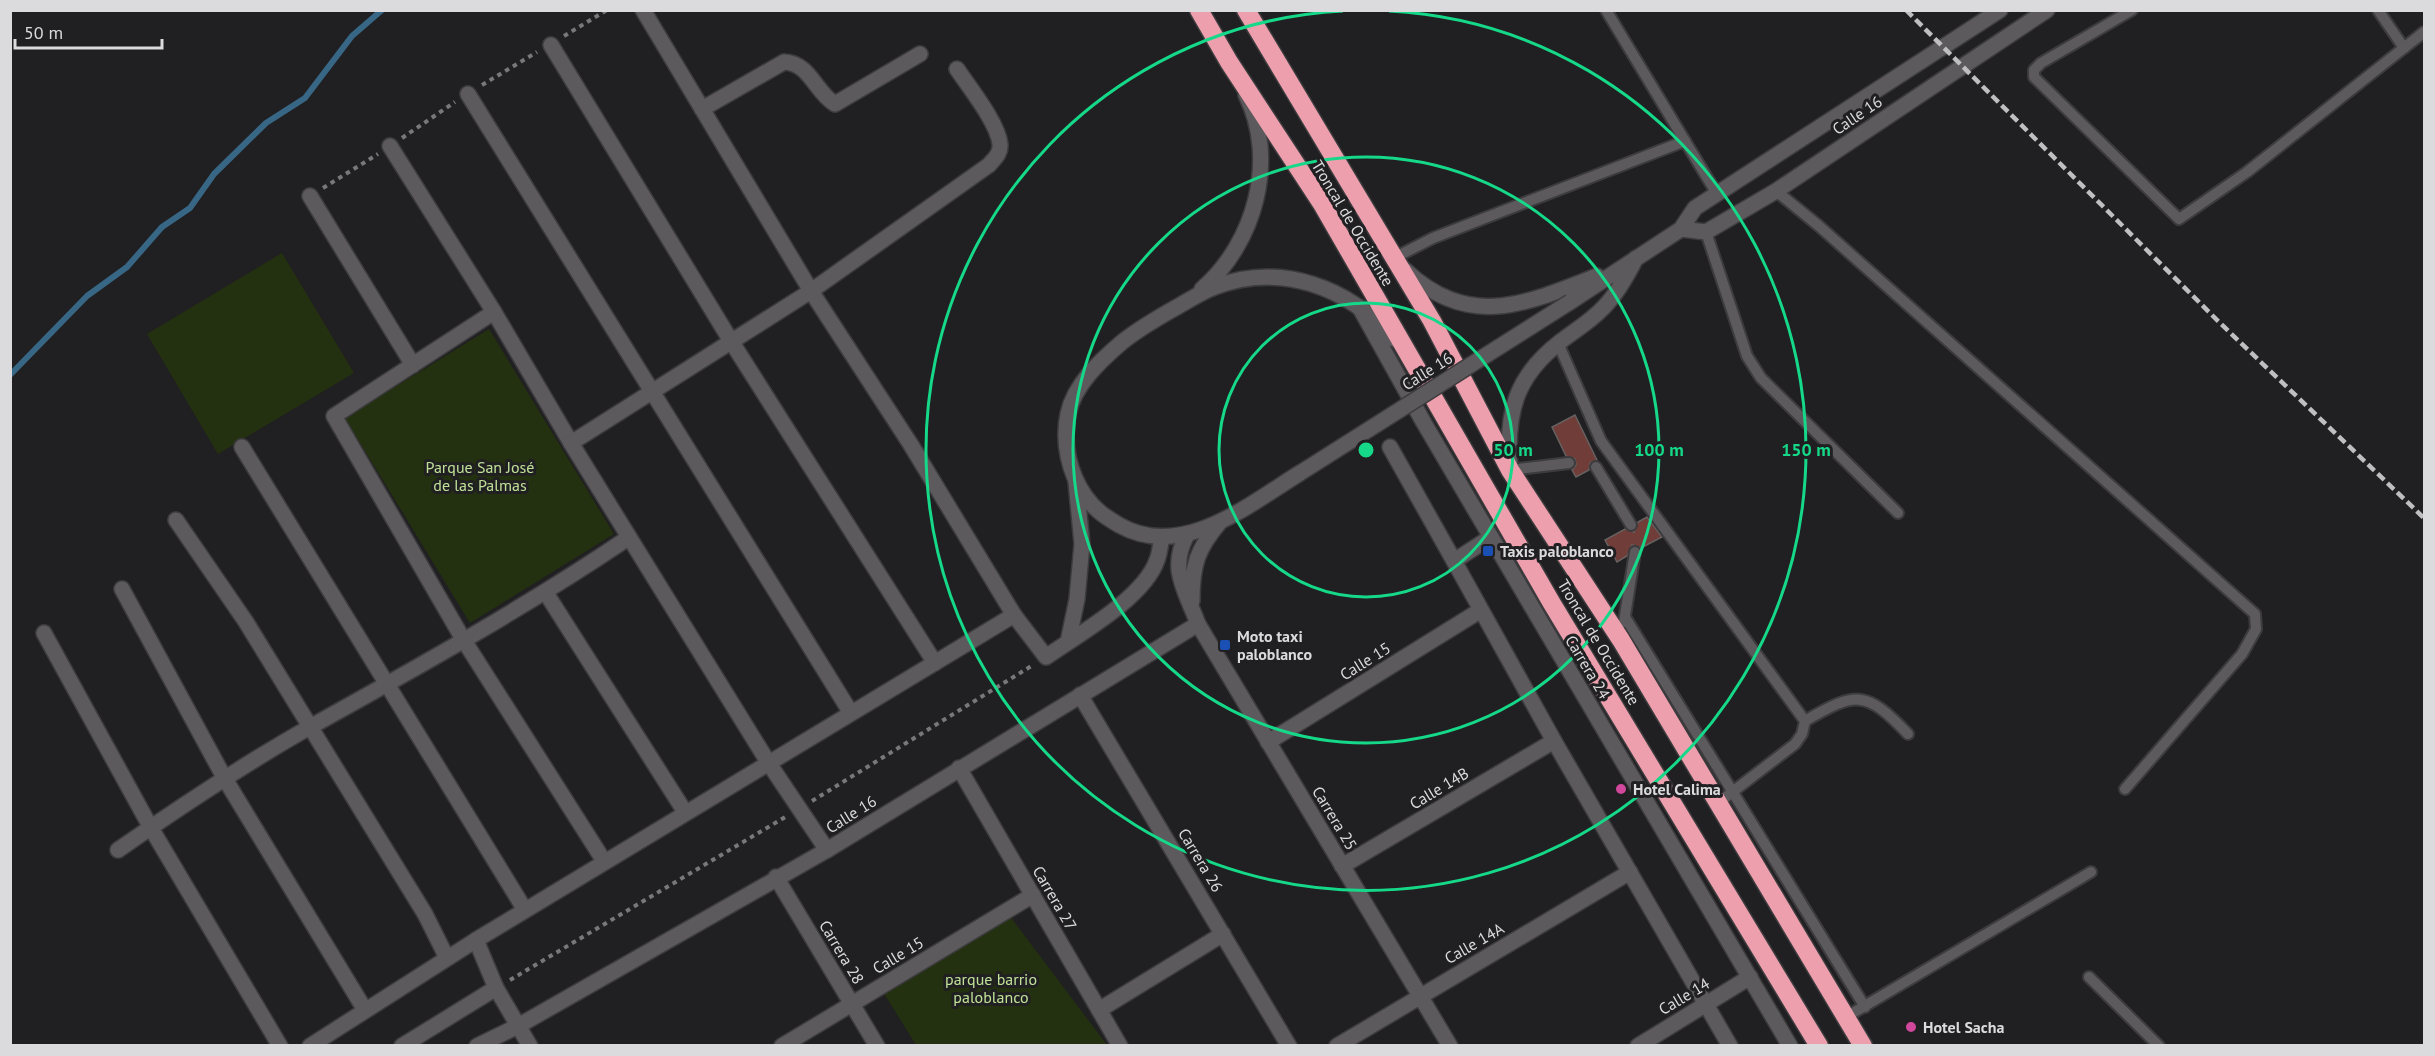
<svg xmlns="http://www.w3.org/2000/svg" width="2435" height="1056" font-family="'PT Sans',sans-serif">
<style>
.green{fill:#243110}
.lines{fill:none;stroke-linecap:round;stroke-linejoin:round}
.stream{stroke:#386786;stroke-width:6}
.building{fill:#703d39;stroke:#666262;stroke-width:1.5}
.lane-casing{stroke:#3c3b3d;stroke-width:14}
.street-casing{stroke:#3c3b3d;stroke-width:18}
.secondary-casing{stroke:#3c3b3d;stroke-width:18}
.highway-casing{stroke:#3c3b3d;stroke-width:21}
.path{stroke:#787779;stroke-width:4;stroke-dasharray:4.5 4.5;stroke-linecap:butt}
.lane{stroke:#5c5a5d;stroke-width:10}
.street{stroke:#5c5a5d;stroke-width:15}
.secondary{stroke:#5c5a5d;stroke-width:15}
.highway{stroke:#ed9fad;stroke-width:18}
.rail{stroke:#bfbec0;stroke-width:4.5;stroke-dasharray:9 4.5;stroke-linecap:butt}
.secondary-bridge-casing{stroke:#3c3b3d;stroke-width:18;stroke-linecap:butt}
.secondary-bridge{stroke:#5c5a5d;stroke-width:15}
.ring{fill:none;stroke:#15d989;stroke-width:3}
.transit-dot{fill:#1a4fb4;stroke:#201f21;stroke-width:2}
.hotel-dot{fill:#d1479c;stroke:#201f21;stroke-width:2}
.labels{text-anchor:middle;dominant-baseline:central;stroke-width:6;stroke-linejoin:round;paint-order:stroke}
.street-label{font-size:16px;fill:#dbdadc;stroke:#201f21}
.park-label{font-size:16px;fill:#c0e198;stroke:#201f21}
.poi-label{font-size:16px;font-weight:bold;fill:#dbdadc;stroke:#201f21;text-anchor:start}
.centre{fill:#15d989;stroke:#201f21;stroke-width:3}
.ring-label{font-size:18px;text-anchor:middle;font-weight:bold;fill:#15d989;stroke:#201f21;stroke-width:6;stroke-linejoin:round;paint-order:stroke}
</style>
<rect width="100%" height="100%" fill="#201f21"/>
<!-- green -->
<g class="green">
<polygon points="282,253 354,373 218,454 147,334"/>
<polygon points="489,329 614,534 470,623 345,418"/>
<polygon points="1006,911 1107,1045 916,1045 880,987"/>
</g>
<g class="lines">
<!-- stream -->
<polyline class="stream" points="10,375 87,296 127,267 162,227 190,208 214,174 266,123 305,98 352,36 382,10"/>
</g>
<!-- building -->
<g class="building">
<polygon points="1575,415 1597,460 1590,463 1589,470 1576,477 1572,470 1576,465 1575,459 1566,456 1552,427"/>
<polygon points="1647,517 1662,537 1641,548 1632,545 1627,556 1617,562 1605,540 1625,529 1634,532 1638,522"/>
</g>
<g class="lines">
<!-- lane casing -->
<g class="lane-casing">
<g id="lane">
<polyline points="1606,10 1717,194"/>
<polyline points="2132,10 2041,63 2034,70 2034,77 2179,219 2247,172 2424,32"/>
<polyline points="2378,10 2404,48"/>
<polyline points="1776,191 1819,226 2255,614 2256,629 2242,654 2125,789"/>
<polyline points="1706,232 1747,356 1761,378 1898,513"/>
<polyline points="1392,259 1433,238 1685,141"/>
<polyline points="1558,343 1601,441 1805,721 1802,734 1795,744 1718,803"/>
<polyline points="1596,467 1631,525"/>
<polyline points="1510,470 1569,463"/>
<polyline points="1625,617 1865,1007"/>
<polyline points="1624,622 1635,552"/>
<path d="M1805 721C1856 691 1866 690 1908 734"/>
<polyline points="2089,977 2159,1046"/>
<polyline points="1846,1017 2091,872"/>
</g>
</g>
<!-- street casing -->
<g class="street-casing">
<g id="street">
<path d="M643 10 811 291 911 445 1014 615 1046 657C1079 634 1144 598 1157 560 1160 553 1160 545 1162 538"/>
<polyline points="551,45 731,341 935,663"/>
<polyline points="468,94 851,713"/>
<path d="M702 109 784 62C810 63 815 92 835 104L920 54"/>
<polyline points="390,146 494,312 571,443"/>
<polyline points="310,196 413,365"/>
<polyline points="1360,308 1424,423 1790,1046"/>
<polyline points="494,312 334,416 463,639 604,861"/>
<polyline points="242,447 525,910"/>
<polyline points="1390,447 1454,561"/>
<polyline points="176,520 246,622 425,914 447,958"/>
<path d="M1187 535C1168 569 1186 591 1198 624L1450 1046"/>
<polyline points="1491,537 1454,561 1554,741 1730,1046"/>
<polyline points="122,589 225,779 365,1010"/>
<polyline points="546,593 685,812"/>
<path d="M1192 601C1192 565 1197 549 1220 522"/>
<polyline points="44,633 151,828 280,1046"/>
<polyline points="1068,642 1077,599 1082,544 1076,482"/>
<polyline points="1080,695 1289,1046"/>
<polyline points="1268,742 1481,610"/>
<polyline points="959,768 1120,1046"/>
<path d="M118 850C180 807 244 764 310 727 418 667 526 607 628 538"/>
<path d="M827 850 768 762 571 443 811 291 989 165C995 158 1001 153 1000 144 998 123 969 87 957 69"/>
<polyline points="1342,866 1554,741"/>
<polyline points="776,877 877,1046"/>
<polyline points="476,940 496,988 530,1046"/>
<polyline points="1099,1010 1223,934"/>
<polyline points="310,1046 476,940 1014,615"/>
<polyline points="402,1046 496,988"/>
<polyline points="477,1046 518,1026 827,850 1198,624"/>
<polyline points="782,1046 1033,895"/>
<polyline points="1337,1046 1630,872"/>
<polyline points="1638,1046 1750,977"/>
</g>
</g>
<!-- secondary casing -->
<g class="secondary-casing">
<g id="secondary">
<polyline points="1681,229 1706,232 1776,191 2047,10"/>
<path d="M1405 270C1469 330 1526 304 1597 276"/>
<path d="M1202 289C1255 243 1278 160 1246 95"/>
<polyline points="1570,302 1681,229 1695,208 2000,10"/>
<path d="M1510 467C1506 413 1515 377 1560 342 1574 331 1591 321 1603 308 1617 294 1627 276 1636 258"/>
<path d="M1300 473C1248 505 1182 561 1119 525 1104 516 1095 510 1085 496 1069 473 1062 442 1068 414 1074 385 1100 361 1121 343 1138 329 1156 319 1175 308 1188 301 1201 292 1215 287 1281 262 1349 287 1393 339"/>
</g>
</g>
<!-- highway casing -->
<g class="highway-casing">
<g id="highway">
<polyline points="1199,10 1229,62 1322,204 1551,602 1819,1046"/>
<polyline points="1246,10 1432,321 1510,470 1621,640 1863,1046"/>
</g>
</g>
<!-- path -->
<g class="path">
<polyline points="564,36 607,10"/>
<polyline points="482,85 537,52"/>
<polyline points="402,138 455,102"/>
<polyline points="323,188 378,154"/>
<polyline points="812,801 1033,665"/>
<polyline points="510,980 787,816"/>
</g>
<!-- lane -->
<use href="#lane" class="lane"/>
<!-- street -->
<use href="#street" class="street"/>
<!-- secondary -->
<use href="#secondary" class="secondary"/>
<!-- highway -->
<use href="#highway" class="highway"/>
<!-- rail -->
<polyline class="rail" points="1906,10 2220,323 2424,518"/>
<!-- secondary-bridge casing -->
<g class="secondary-bridge-casing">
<polyline id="secondary-bridge" points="1300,473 1570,302"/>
</g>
<!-- secondary-bridge -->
<use href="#secondary-bridge" class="secondary-bridge"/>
</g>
<!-- distance rings -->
<g class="ring">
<circle cx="1366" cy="450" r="147"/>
<circle cx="1366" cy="450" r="293"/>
<path d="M1389 11A440 440 0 1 1 1343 11"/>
</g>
<!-- markers -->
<g class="transit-dot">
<rect x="1482" y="545" width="12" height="12" rx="3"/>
<rect x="1219" y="639" width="12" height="12" rx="3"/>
</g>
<g class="hotel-dot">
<circle cx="1621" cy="789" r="6"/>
<circle cx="1911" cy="1027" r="6"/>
</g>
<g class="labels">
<!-- street labels -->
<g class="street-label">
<text transform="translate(1857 115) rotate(-34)">Calle 16</text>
<text transform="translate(1353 223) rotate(59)">Troncal de Occidente</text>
<text transform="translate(1427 371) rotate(-32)">Calle 16</text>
<text transform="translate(1599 642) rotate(59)">Troncal de Occidente</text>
<text transform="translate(1365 661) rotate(-32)">Calle 15</text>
<text transform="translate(1588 667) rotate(59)">Carrera 24</text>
<text transform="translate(1439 788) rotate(-31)">Calle 14B</text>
<text transform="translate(851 814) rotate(-32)">Calle 16</text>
<text transform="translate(1335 818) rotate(59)">Carrera 25</text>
<text transform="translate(1201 860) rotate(59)">Carrera 26</text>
<text transform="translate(1055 898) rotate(60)">Carrera 27</text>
<text transform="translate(1474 943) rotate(-30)">Calle 14A</text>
<text transform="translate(842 952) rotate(59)">Carrera 28</text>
<text transform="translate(898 955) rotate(-31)">Calle 15</text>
<text transform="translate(1684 996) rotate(-31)">Calle 14</text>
</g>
<!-- park labels -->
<g class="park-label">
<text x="480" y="467">Parque San José<tspan x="480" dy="18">de las Palmas</tspan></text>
<text x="991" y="979">parque barrio<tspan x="991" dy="18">paloblanco</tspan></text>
</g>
<!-- poi labels -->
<g class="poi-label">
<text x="1500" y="551">Taxis paloblanco</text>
<text x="1237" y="636">Moto taxi<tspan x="1237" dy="18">paloblanco</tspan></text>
<text x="1633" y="789">Hotel Calima</text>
<text x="1923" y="1027">Hotel Sacha</text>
</g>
</g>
<circle cx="1366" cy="450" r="9" class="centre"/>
<g class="ring-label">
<text x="1513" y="456">50 m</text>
<text x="1659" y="456">100 m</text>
<text x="1806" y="456">150 m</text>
</g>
<!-- border -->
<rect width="2435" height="1056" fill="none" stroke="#dbdadc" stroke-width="24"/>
<!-- scale -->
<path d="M15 39v9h147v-9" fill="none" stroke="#dbdadc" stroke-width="3"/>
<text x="24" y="39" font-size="18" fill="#dbdadc" stroke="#201f21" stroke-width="4.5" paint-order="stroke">50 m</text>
</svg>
